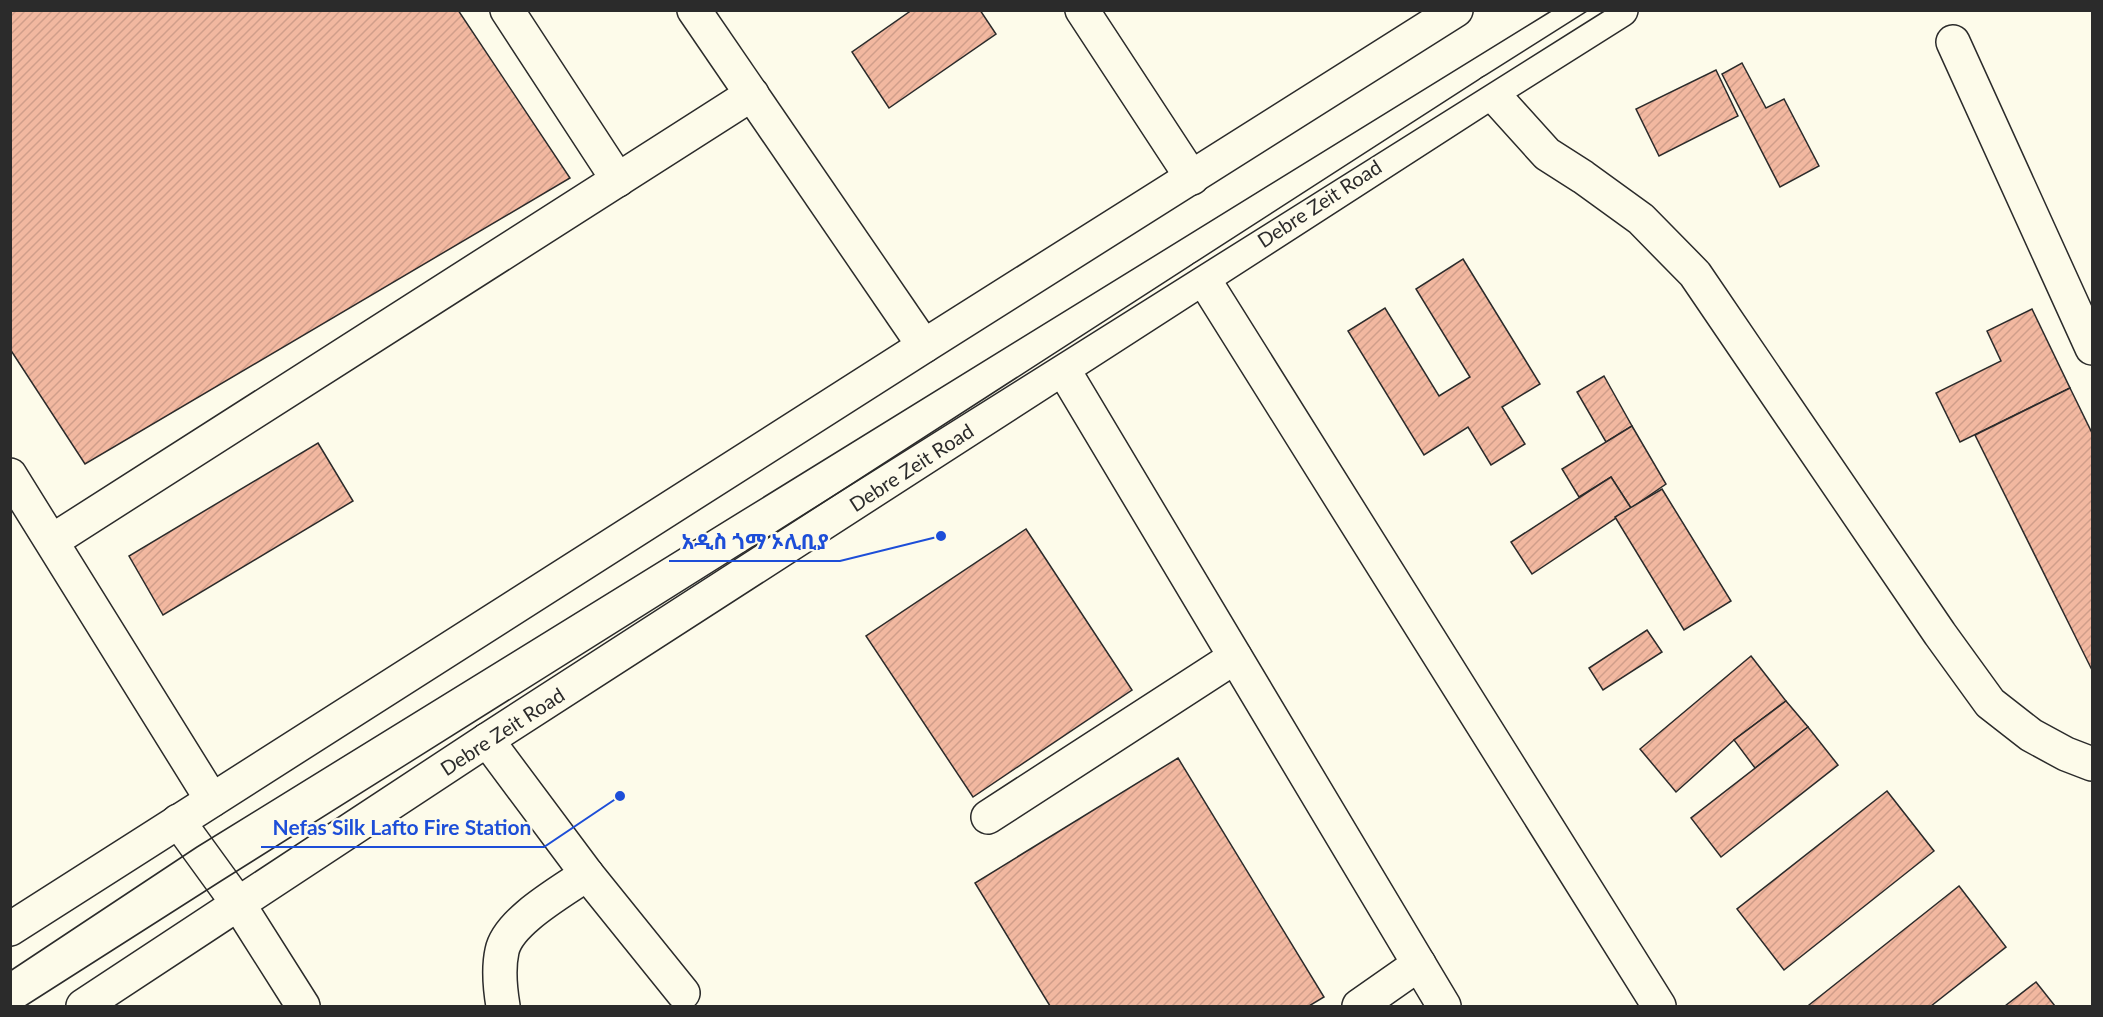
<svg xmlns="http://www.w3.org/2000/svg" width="2103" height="1017" font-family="Lato,'Noto Sans Ethiopic',sans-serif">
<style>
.building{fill:url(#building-hatch);stroke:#2b2b2b;stroke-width:1.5}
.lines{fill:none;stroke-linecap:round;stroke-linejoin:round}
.minor-casing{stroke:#2b2b2b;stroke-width:36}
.major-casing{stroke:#2b2b2b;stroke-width:36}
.minor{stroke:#fdfbea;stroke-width:33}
.major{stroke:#fdfbea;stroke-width:33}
.tram{stroke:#2b2b2b;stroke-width:1.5}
.labels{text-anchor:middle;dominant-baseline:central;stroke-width:4.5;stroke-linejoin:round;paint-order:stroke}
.street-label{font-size:20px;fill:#2b2b2b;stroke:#fdfbea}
.leader{fill:none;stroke:#1d4ed8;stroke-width:2}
.callout-dot{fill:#1d4ed8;stroke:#fdfbea;stroke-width:2}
.callout-label{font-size:21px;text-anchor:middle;font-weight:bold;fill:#1d4ed8;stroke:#fdfbea;stroke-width:4.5;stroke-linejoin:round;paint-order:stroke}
</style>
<defs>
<pattern id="building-hatch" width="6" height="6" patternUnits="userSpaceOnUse" patternTransform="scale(1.5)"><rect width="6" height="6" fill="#f2b8a0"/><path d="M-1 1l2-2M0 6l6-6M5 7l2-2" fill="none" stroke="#d09e8a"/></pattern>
</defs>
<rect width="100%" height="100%" fill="#fdfbea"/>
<!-- building -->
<g class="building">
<polygon points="10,10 458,10 570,178 85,464 10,349"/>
<polygon points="912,10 980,10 996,34 889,108 852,52"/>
<polygon points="1742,63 1766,108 1784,99 1819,166 1780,187 1722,74"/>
<polygon points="1716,70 1738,116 1659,156 1636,109"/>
<polygon points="1463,259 1540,384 1502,407 1525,444 1491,465 1468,427 1424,455 1348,331 1385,308 1439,396 1470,377 1416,289"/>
<polygon points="2032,309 2070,388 1960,442 1936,393 2001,361 1987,331"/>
<polygon points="1604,376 1632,426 1606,442 1577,392"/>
<polygon points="2070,388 2092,433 2092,670 1975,435"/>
<polygon points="1632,426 1666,484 1631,508 1611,477 1579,497 1562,469"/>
<polygon points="318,443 353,501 163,615 129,556"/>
<polygon points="1611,477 1631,508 1532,574 1511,542"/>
<polygon points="1662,489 1731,601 1684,630 1615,517"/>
<polygon points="1026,529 1132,690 973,797 866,636"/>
<polygon points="1647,630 1662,652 1603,690 1589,668"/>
<polygon points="1751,656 1786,701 1734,740 1676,792 1640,749"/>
<polygon points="1786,701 1808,727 1755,768 1734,740"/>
<polygon points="1808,727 1838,765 1721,857 1691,818"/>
<polygon points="1178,758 1324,997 1309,1006 1050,1006 975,883"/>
<polygon points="1887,791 1934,851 1784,970 1737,909"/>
<polygon points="1959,886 2006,947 1931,1006 1810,1006 1809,1005"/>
<polygon points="2036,982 2055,1006 2005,1006"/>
</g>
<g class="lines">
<!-- minor casing -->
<g class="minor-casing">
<g id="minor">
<polyline points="507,10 618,180"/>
<polyline points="694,10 924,346"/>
<polyline points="1082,10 1192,178"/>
<polyline points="1953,42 2092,348"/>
<polyline points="1491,92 1547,154 1583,177 1641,219 1695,274 1940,634 1990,703 2031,735 2066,754 2092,764"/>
<polyline points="1203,278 1659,1006"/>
<polyline points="1063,369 1444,1006"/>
<polyline points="10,475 212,800"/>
<polyline points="52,541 752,94"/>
<path d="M487 740 587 874C563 891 508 921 502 951 498 969 500 988 503 1006"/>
<polyline points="988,817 1235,657"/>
<polyline points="178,821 239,905 303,1006"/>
<polyline points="587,874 683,993"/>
<polyline points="1359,1006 1419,964"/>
</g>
</g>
<!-- major casing -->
<g class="major-casing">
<g id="major">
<polyline points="10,929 924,346 1456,10"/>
<polyline points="83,1006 487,740 1491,92 1621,10"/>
</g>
</g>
<!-- minor -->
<use href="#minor" class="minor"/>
<!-- major -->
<use href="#major" class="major"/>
<!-- tram -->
<g class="tram">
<polyline points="10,971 197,847 1553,10"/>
<polyline points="25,1006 221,881 1606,10"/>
</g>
</g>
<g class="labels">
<!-- street labels -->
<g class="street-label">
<text transform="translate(1319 203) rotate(-33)">Debre Zeit Road</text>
<text transform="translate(911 467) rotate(-33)">Debre Zeit Road</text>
<text transform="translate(502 731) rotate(-33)">Debre Zeit Road</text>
</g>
</g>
<!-- callouts -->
<path class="leader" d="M941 536L840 561H669M620 796L544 847H261"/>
<g class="callout-dot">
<circle cx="941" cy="536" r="6"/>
<circle cx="620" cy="796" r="6"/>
</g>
<g class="callout-label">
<text x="755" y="549">አዲስ ጎማ ኦሊቢያ</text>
<text x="402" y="835">Nefas Silk Lafto Fire Station</text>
</g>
<!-- border -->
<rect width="2103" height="1017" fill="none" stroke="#2b2b2b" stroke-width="24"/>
</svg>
